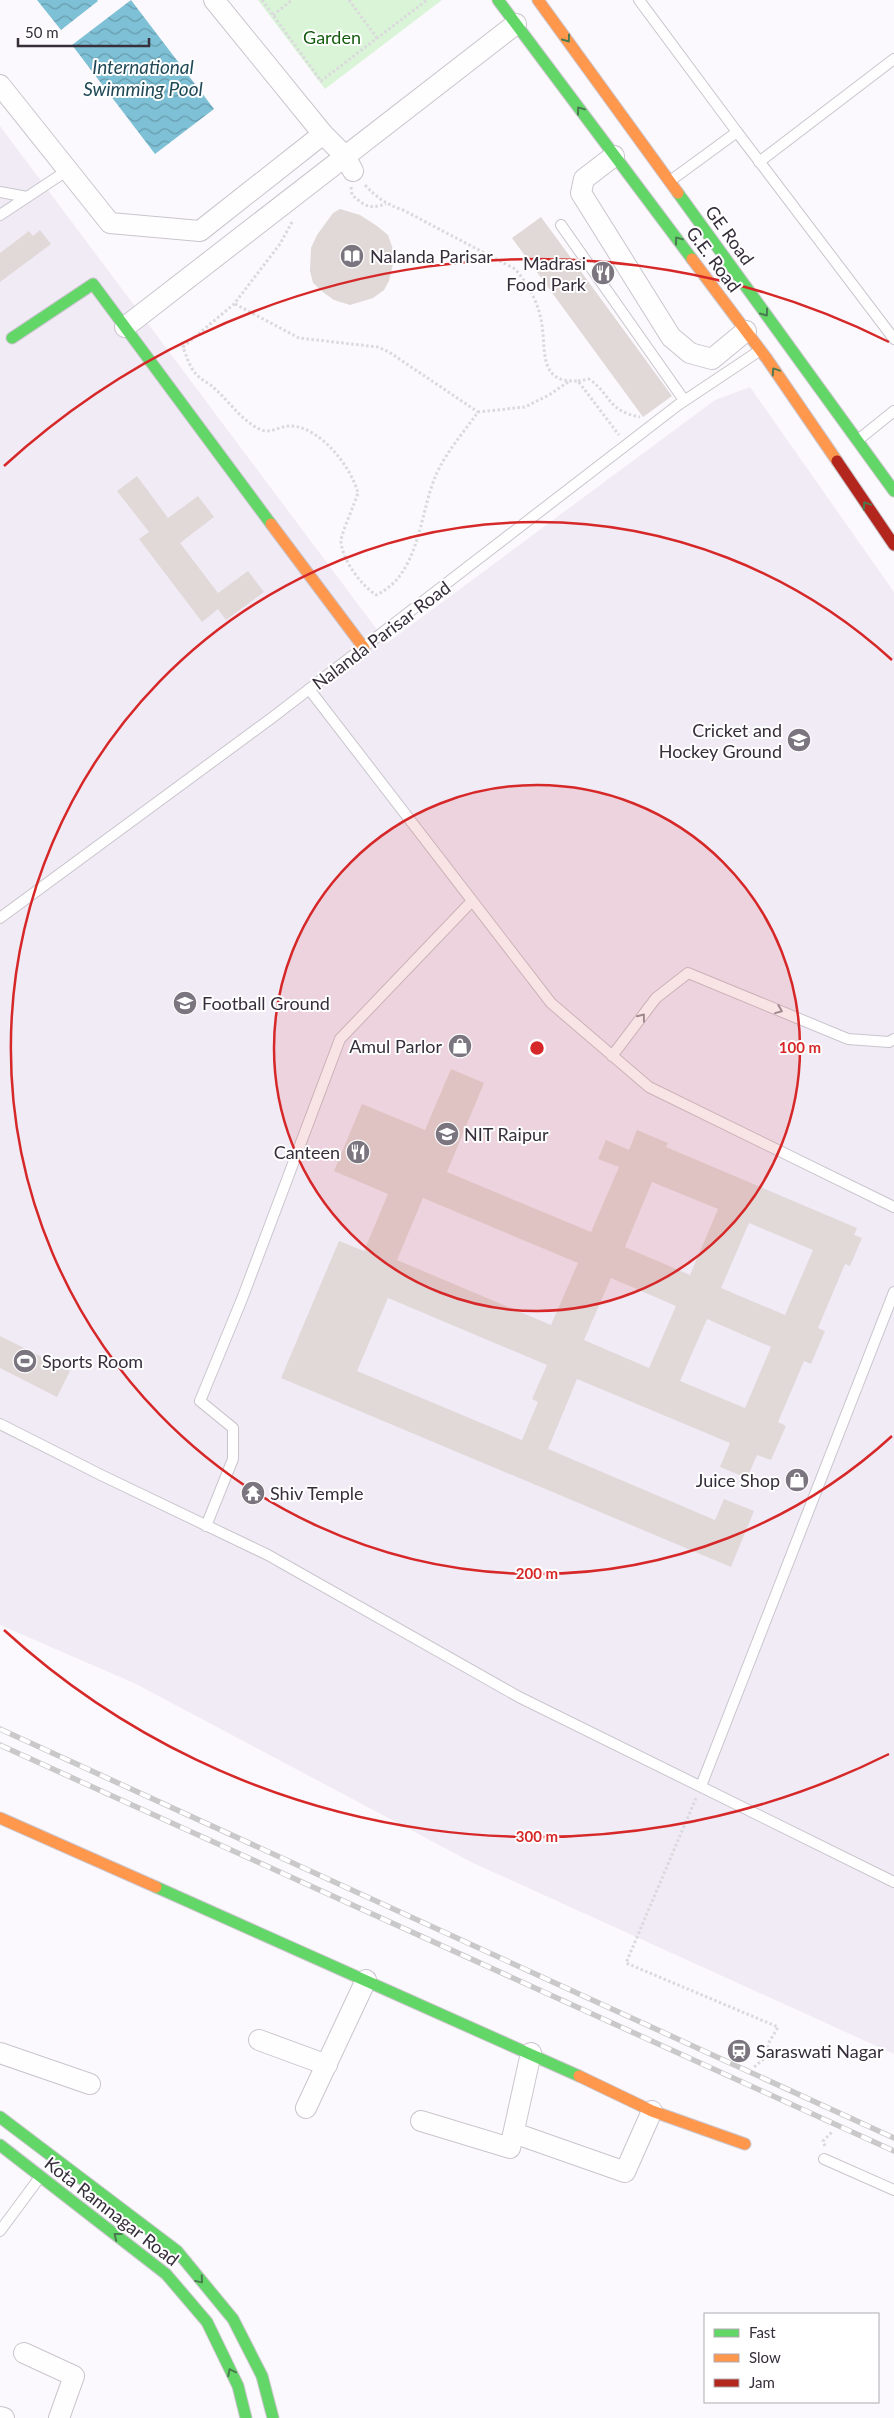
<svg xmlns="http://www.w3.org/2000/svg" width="894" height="2418" font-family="Lato,sans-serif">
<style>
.built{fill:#f1ebf6}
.green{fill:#daf4d8}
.water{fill:url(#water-waves)}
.building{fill:#e1d8d8;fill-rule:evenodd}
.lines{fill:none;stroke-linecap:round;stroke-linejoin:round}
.lane-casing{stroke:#cac5cd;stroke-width:12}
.street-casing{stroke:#cac5cd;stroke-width:22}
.fast-casing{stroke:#cac5cd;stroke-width:13}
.slow-casing{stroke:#cac5cd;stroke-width:13}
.jam-casing{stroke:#cac5cd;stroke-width:13}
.path{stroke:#dad9dc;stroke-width:3;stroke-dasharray:2.5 2.5;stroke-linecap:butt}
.lane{stroke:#fefeff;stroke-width:10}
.street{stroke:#fefeff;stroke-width:20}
.fast{stroke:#63d668;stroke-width:11}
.slow{stroke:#ff974d;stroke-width:11}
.jam{stroke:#b3261e;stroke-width:11}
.rail-casing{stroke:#cac9ca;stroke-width:5.5}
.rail{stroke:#fff;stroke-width:4;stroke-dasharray:11;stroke-linecap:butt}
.oneway{stroke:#4a7a4f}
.oneway2{stroke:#9a969d}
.ring{fill:none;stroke:#d62828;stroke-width:2.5}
.labels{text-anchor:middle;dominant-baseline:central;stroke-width:4;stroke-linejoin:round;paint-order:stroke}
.park-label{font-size:18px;fill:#165d10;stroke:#fff}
.street-label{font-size:18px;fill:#362e3b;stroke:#fff}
.poi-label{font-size:18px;fill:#362e3b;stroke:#fff;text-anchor:start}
.water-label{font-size:19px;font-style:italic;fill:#204957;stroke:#fff}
.centre{fill:#d62828;stroke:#fff;stroke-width:2.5}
.ring-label{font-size:15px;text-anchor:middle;font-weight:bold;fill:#d62828;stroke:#fff;stroke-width:4;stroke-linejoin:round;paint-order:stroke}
</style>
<defs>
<pattern id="water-waves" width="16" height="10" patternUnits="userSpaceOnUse" patternTransform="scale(1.25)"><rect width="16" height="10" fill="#7ec0d5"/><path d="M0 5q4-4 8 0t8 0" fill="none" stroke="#689cae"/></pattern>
</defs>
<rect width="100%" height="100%" fill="#fbf9fd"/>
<!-- built -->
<polygon class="built" points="0,126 387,643 715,400 750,387 894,592 894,2054 471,1862 136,1684 0,1625"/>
<!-- green -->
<polygon class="green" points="258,0 442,0 325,89"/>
<!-- water -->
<g class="water">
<polygon points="37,0 97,0 98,1 61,30"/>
<polygon points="131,0 214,109 155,154 72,45"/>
</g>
<!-- building -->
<g class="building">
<polygon points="340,209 360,215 377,226 388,235 395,255 389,281 384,290 373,298 350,305 334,300 324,293 313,283 310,271 311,248 317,235 333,213"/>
<polygon points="541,217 672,396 643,417 512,238"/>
<polygon points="40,230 51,244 0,282 0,253 29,231 33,236"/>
<polygon points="137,476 168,518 198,496 214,517 180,543 218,593 248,571 264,592 226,620 218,609 202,622 139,539 149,532 117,491"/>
<path d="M451 1069 484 1083 447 1172 591 1232 619 1167 598 1159 606 1140 629 1150 637 1130 668 1143 666 1147 857 1228 854 1235 862 1238 850 1266 845 1264 818 1328 825 1331 811 1364 804 1361 778 1422 786 1426 771 1460 757 1455 747 1478 720 1467 730 1443 577 1379 548 1449 715 1520 724 1499 754 1511 731 1567 281 1378 339 1241 364 1251 388 1194 334 1171 362 1104 425 1130ZM652 1182 718 1209 690 1275 625 1247ZM423 1198 578 1263 551 1325 397 1260ZM749 1223 813 1250 785 1315 721 1288ZM611 1278 676 1306 649 1368 584 1340ZM388 1298 547 1365 532 1399 538 1402 522 1440 357 1371ZM707 1319 771 1347 745 1408 680 1381Z"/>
<polygon points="0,1336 70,1371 57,1397 0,1368"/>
</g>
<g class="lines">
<!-- lane casing -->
<g class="lane-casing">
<g id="lane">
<polyline points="639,0 737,132 670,181"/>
<polyline points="737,132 894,339"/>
<polyline points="759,162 894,59"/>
<polyline points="0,192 27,197"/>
<polyline points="0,215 68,170"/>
<polyline points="561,225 684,400"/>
<polyline points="858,440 894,411"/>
<polyline points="309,689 551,1003 649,1087 894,1207"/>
<polyline points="0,918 273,717 678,405 759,351"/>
<polyline points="612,1056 656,998 688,973 848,1039 889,1042 894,1039"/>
<polyline points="0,1424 101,1475 268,1555 519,1697 894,1882"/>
<polyline points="206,1526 233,1459 233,1428 200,1401 242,1299 340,1039 472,901"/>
<polyline points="701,1786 894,1292"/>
<polyline points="824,2159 894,2190"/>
<polyline points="0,2231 40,2177"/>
</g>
</g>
<!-- street casing -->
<g class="street-casing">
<g id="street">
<polyline points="214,0 323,134 345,156 353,171"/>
<polyline points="0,85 110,223 200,231 323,134"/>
<polyline points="614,156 584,179 581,193 671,337 690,353 712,359 746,331"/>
<polyline points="125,327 516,24"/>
<polyline points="259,2040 327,2065"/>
<polyline points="0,2053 90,2084"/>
<polyline points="306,2108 366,1980"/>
<polyline points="421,2121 510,2148 531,2053"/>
<polyline points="514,2133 625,2172 652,2111"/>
<polyline points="24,2353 74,2376 59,2418"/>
<polyline points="0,2417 4,2418"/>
</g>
</g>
<!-- fast casing -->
<g class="fast-casing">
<g id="fast">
<polyline points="498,0 692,259"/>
<polyline points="678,193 894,491"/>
<polyline points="12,338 93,284 271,524"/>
<polyline points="156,1887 579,2076"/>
<polyline points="0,2117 177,2251 233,2319 262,2376 273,2418"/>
<polyline points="0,2145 166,2274 207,2322 238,2386 246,2418"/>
</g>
</g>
<!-- slow casing -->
<g class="slow-casing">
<g id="slow">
<polyline points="538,0 678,193"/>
<polyline points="692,259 767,359 837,461"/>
<polyline points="271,524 364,648"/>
<polyline points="0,1818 156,1887"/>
<polyline points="579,2076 652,2111 745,2144"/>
</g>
</g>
<!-- jam casing -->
<g class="jam-casing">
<polyline id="jam" points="837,461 894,545"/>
</g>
<!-- path -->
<g class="path">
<polyline points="262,0 321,81 427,0"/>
<polyline points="349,0 377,38"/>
<polyline points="273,15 292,0"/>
<path d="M365 185C377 198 386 204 403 210L515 269C529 285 539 304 542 325 546 353 539 383 578 381L619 435"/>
<path d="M351 187 352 195C366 207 369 209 386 204"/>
<path d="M292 222 280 244 234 304 183 347C186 355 190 368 196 374 201 380 209 383 214 388 229 401 240 419 259 429 270 435 281 425 292 426 321 428 351 467 358 493 355 503 341 534 341 541 342 560 361 585 376 595 420 575 419 514 436 475 446 452 464 432 478 412L525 407 549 395 568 382"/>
<polyline points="235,304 299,338 378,347 389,352 478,412"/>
<path d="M578 381 589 379C611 394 607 411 640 417"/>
<polyline points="696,1798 626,1963 778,2027 768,2044 766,2057 753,2068"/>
<polyline points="825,2146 823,2141 833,2131"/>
</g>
<!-- lane -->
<use href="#lane" class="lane"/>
<!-- street -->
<use href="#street" class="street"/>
<!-- fast -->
<use href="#fast" class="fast"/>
<!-- slow -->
<use href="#slow" class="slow"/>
<!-- jam -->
<use href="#jam" class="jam"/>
<!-- rail casing -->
<g class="rail-casing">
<g id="rail">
<polyline points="0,1729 894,2138"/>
<polyline points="0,1745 894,2151"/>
</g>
</g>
<!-- rail -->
<use href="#rail" class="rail"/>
</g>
<!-- one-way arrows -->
<defs><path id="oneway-chevron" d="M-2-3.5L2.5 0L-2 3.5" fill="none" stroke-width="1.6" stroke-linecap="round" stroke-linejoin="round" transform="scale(1.25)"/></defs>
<g class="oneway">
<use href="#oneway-chevron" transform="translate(567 39) rotate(54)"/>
<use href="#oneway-chevron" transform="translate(580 110) rotate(-127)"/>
<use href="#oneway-chevron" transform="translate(678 240) rotate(-127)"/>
<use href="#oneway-chevron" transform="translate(765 313) rotate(54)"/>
<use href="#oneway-chevron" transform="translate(775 371) rotate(-124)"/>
<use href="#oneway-chevron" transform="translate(866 505) rotate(-124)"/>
<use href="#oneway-chevron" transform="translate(117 2236) rotate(-142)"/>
<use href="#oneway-chevron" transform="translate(200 2280) rotate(50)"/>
<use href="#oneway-chevron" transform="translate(231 2372) rotate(-116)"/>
</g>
<g class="oneway2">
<use href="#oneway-chevron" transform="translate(779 1010) rotate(22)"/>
<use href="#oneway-chevron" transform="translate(642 1017) rotate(-52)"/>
</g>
<!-- distance rings -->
<circle cx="537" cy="1048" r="263" fill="#d62828" fill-opacity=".12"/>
<g class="ring">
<circle cx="537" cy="1048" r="263"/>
<path d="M892 1436A526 526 0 1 1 892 660"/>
<path d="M889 1754A789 789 0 0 1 4 1630M4 466A789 789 0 0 1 889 342"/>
</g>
<!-- icons -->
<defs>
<g id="library-disc" transform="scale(1.25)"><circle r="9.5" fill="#7b757f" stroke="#fff"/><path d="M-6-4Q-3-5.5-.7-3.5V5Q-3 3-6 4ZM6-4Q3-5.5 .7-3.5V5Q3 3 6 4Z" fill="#fff"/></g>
<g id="restaurant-disc" transform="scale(1.25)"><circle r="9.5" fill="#7b757f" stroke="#fff"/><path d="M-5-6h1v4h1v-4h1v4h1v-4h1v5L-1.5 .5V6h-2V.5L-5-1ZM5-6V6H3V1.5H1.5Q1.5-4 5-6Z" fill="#fff"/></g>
<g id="university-disc" transform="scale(1.25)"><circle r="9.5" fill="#7b757f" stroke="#fff"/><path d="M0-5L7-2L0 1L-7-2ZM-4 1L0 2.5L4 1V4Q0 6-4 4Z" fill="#fff"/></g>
<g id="shop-disc" transform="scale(1.25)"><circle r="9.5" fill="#7b757f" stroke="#fff"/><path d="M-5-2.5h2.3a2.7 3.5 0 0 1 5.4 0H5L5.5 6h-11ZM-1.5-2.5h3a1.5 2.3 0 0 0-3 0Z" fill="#fff"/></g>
<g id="stadium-disc" transform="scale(1.25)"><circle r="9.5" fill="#7b757f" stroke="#fff"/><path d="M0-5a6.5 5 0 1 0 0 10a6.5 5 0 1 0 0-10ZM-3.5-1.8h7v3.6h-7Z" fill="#fff"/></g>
<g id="temple-disc" transform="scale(1.25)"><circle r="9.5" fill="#7b757f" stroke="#fff"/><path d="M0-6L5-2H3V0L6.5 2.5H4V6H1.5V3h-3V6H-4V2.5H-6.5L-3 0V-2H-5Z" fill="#fff"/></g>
<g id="station-disc" transform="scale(1.25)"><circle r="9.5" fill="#7b757f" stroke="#fff"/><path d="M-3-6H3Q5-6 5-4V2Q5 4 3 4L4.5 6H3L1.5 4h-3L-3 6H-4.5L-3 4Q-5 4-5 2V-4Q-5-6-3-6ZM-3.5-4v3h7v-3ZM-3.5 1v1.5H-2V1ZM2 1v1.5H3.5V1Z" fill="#fff"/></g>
</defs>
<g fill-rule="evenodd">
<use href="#library-disc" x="352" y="256"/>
<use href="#restaurant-disc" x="603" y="273"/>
<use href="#university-disc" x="799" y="740"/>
<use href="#university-disc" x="185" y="1003"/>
<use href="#shop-disc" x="460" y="1046"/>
<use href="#university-disc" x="447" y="1134"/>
<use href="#restaurant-disc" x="358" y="1152"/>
<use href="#stadium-disc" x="25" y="1361"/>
<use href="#shop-disc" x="797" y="1480"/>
<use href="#temple-disc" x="253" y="1493"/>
<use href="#station-disc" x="739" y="2051"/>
</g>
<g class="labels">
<!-- park labels -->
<g class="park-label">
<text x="332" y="37">Garden</text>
</g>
<!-- street labels -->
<g class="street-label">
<text transform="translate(730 235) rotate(54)">GE Road</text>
<text transform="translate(714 259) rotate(53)">G.E. Road</text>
<text transform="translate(381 635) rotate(-37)">Nalanda Parisar Road</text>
<text transform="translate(112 2211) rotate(38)">Kota Ramnagar Road</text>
</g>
<!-- poi labels -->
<g class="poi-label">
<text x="370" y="256">Nalanda Parisar</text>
<text x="586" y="263" text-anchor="end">Madrasi<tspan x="586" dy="21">Food Park</tspan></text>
<text x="782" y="730" text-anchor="end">Cricket and<tspan x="782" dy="21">Hockey Ground</tspan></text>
<text x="202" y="1003">Football Ground</text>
<text x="442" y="1046" text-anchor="end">Amul Parlor</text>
<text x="464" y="1134">NIT Raipur</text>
<text x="340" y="1152" text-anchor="end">Canteen</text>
<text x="42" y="1361">Sports Room</text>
<text x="780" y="1480" text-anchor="end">Juice Shop</text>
<text x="270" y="1493">Shiv Temple</text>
<text x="756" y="2051">Saraswati Nagar</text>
</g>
<!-- water labels -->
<g class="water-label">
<text x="143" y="66">International<tspan x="143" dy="22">Swimming Pool</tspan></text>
</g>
</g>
<circle cx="537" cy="1048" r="8" class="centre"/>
<g class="ring-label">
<text x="800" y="1053">100 m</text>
<text x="537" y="1579">200 m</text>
<text x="537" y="1842">300 m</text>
</g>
<!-- legend -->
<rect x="704" y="2313" width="175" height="90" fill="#ffffff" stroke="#afabb1"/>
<rect x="714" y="2329" width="25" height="8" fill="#63d668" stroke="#afabb1"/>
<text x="749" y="2338" font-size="15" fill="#362e3b">Fast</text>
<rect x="714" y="2354" width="25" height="8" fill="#ff974d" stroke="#afabb1"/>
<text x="749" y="2363" font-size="15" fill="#362e3b">Slow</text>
<rect x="714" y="2379" width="25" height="8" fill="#b3261e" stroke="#afabb1"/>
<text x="749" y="2388" font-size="15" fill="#362e3b">Jam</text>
<!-- scale -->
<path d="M18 38v8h131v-8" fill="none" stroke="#362e3b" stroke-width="2.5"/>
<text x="25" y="38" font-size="15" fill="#362e3b" stroke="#ffffff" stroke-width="4" paint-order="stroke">50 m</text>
</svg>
